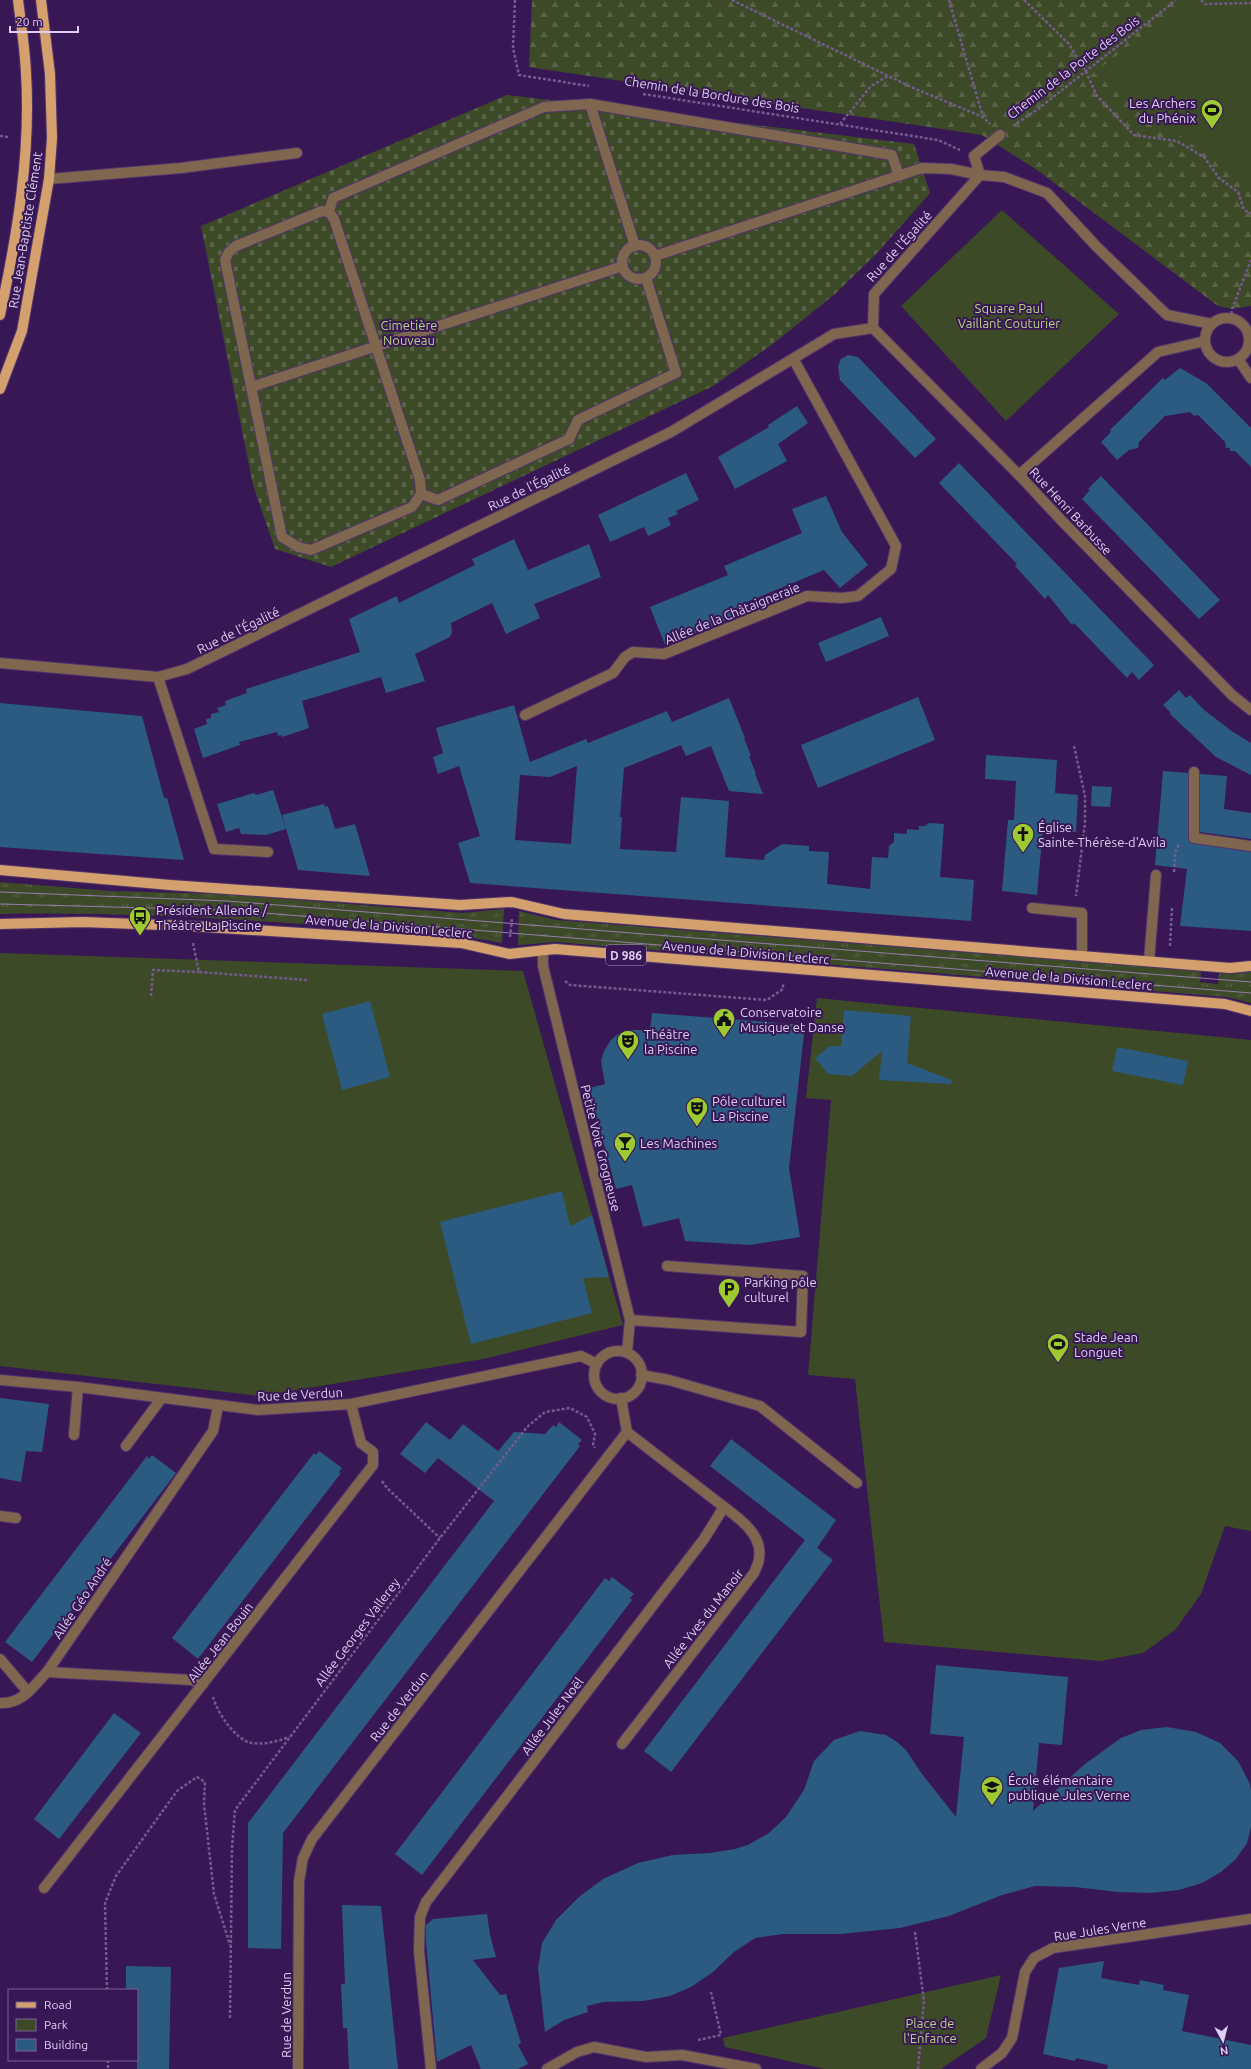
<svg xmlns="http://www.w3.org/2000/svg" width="1251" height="2069" font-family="Ubuntu,sans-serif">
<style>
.grass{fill:url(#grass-tufts)}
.forest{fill:url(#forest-firs)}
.cemetery{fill:url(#cemetery-stones)}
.green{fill:#3d4a27}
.building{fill:#2b5b81;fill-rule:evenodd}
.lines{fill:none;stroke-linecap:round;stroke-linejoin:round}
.minor-casing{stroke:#53356d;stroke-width:12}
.major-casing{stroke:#53356d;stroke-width:12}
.path{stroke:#745a8e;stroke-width:2.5;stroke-dasharray:3 2;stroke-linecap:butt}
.minor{stroke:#7f664f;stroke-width:10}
.major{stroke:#d3a06e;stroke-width:10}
.tram{stroke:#957ead;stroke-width:1}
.labels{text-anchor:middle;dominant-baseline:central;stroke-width:4;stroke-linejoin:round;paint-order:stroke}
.shield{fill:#381854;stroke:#ac97c3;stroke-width:1}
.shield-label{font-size:12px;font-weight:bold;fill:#decef3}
.street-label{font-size:13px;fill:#decef3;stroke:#381854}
.poi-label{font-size:13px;fill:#decef3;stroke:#381854;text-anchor:start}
.park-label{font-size:13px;fill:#b5d381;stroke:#381854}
</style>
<defs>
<pattern id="grass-tufts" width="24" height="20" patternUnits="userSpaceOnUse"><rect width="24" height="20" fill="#3d4a27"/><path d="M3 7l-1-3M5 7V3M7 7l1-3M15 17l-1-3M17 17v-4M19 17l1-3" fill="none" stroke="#596347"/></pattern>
<pattern id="forest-firs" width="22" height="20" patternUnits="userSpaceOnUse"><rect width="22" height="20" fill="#3d4a27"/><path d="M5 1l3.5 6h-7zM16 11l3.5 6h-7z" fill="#596347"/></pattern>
<pattern id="cemetery-stones" width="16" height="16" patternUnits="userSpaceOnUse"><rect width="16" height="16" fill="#3d4a27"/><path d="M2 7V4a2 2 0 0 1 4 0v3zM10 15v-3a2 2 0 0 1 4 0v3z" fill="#596347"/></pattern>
</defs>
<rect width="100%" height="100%" fill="#381854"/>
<!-- grass -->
<g class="grass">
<path d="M0 882 110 891 221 894 462 913 504 909 502 943 463 936C308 924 155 911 0 914Z"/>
<polygon points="519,911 556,920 1201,971 1200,982 1218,984 1219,973 1251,972 1251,1003 1227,997 556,942 518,945"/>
</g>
<!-- forest -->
<polygon class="forest" points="532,0 1251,0 1251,306 1232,309 1218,306 1037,170 982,135 529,67"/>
<!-- cemetery -->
<polygon class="cemetery" points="507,95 914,144 930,193 878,252 835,294 774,343 713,386 331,567 275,549 253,485 201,226"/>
<!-- green -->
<g class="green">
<polygon points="1189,0 1251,0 1251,187 1094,73"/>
<polygon points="1002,210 1119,314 1006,421 901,306"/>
<polygon points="0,953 523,971 623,1325 483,1359 260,1396 0,1366"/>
<polygon points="817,998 1251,1040 1251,1531 1225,1526 1201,1594 1175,1630 1143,1653 1100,1661 884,1642 855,1379 808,1375 831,1100 806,1098"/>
<polygon points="1001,1975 986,2038 941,2069 825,2069 725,2047 723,2038"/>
</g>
<!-- building -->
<g class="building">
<polygon points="848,355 858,357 936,439 915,458 840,380 838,366 841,359"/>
<polygon points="1180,368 1206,383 1251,428 1251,467 1235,451 1230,451 1230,448 1226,448 1225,442 1198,415 1194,416 1190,412 1165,416 1139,442 1138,448 1129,450 1117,460 1101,442 1111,432 1110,430 1163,378 1165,380"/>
<polygon points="797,406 808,423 778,444 787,461 735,489 718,457 769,427 768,425"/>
<polygon points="959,463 1154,665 1139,680 1132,672 1127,678 1074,623 1072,625 1048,595 1045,599 1015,566 1017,564 939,483"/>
<polygon points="686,473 699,500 676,511 678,514 668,518 671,525 661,530 648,536 644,527 610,542 598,515"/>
<polygon points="1101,476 1220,600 1199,619 1082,499 1090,490 1088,489"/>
<polygon points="826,496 842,532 868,565 840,588 824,570 742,604 745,613 665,645 650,607 728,575 724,566 802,533 792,509"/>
<polygon points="514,539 528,570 589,544 601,577 534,604 540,618 506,634 492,603 451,623 452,632 450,637 415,654 425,681 386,693 381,677 302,701 309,728 282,737 281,735 278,736 277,732 239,742 240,745 203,758 194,729 207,724 206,719 211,718 211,714 219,712 217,708 226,705 225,701 247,693 246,689 360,652 349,619 397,596 399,603 475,565 472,559"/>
<polygon points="881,617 889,636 826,662 818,643"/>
<polygon points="1179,690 1186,698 1190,695 1204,710 1233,732 1251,743 1251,775 1216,757 1170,714 1171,713 1163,705"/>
<polygon points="918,697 935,740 818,788 801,745"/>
<path d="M729 698 745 738H744L751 756H749L756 774H755L763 794 729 791 711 746 686 756 681 745 624 768 620 817H622L620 849 676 852 681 797 729 801 725 857 764 860 765 855 782 844 809 846V851L829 852 827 884 870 889 872 857 888 858 889 846 894 842V833L907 834V829L919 830V826H925L929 823 944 824 940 877 974 880 971 921 470 883 458 843 480 836 459 766 438 774 433 757 443 753 436 728 514 705 530 762 586 739 588 743 667 711 672 722ZM577 766 571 844 515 840 520 775 550 777Z"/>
<polygon points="0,703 142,716 164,798 167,798 184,860 0,847"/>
<polygon points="986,755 1057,760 1055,793 1078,795 1076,832 1043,828 1037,895 1002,891 1008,820 1014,820 1016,781 985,779"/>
<polygon points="1163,771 1188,773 1188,838 1190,843 1251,852 1251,931 1180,926 1187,869 1155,865"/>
<polygon points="1200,774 1227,776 1224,809 1251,813 1251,839 1200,832"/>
<polygon points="1092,786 1112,787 1110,807 1091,806"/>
<polygon points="273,790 286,829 266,835 241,834 239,828 226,832 217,804 254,793 256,795"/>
<polygon points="324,804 325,807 328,806 335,829 355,824 370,876 298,870 282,815"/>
<polygon points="370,1001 390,1077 342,1090 322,1014"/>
<polygon points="844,1010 911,1016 907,1063 952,1080 951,1084 879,1080 882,1051 852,1076 828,1074 815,1058 830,1046 841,1046"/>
<polygon points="652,1013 805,1025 789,1168 800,1237 750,1245 685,1241 679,1218 643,1227 632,1185 616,1189 589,1088 605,1084 601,1061 604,1051 611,1040 618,1034 628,1030 650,1030"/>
<polygon points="1117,1047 1188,1061 1183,1085 1112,1071"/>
<polygon points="562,1191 570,1226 592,1215 609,1277 583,1278 592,1313 471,1344 440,1222"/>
<polygon points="0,1398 49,1404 42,1452 26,1451 21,1482 0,1478"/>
<polygon points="426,1422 450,1440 463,1424 498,1451 514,1432 545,1434 553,1425 556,1427 559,1422 582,1440 578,1444 580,1446 283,1833 281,1949 248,1948 248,1823 494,1501 438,1458 425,1473 400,1454"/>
<polygon points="731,1439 836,1520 817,1548 833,1560 671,1772 644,1751 805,1540 710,1466"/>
<polygon points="319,1451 342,1468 339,1472 341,1473 198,1659 172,1638 314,1453 316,1455"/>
<polygon points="152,1455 176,1473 32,1662 5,1642 147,1456 149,1459"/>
<polygon points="612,1577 634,1594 630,1598 632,1600 422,1875 395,1854 605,1578 609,1581"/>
<polygon points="936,1665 1068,1677 1062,1745 1039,1743 1033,1811 1085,1764 1121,1738 1141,1730 1167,1727 1196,1732 1220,1743 1238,1761 1250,1784 1251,1791 1251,1827 1247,1843 1236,1859 1221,1872 1202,1883 1179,1890 1151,1893 1118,1892 1075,1887 1035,1886 1002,1895 949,1916 900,1928 841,1934 783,1934 755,1938 734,1952 713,1972 691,1987 670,1996 643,2001 603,2002 587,2006 588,2012 564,2020 545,2032 538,1968 542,1943 556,1920 579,1897 603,1879 638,1863 673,1855 710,1853 735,1849 748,1845 769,1833 786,1817 804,1790 814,1761 834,1740 860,1731 886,1735 897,1742 906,1750 922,1774 956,1817 964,1737 930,1734"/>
<polygon points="114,1713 141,1733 59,1839 34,1819"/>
<polygon points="342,1905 381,1906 398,2069 349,2069 347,2028 343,2028 341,1984 345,1984"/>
<polygon points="487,1914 490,1935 496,1957 473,1960 500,1995 506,1994 521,2043 518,2045 528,2064 518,2069 481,2069 471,2045 437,2062 426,1942 426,1925 433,1919"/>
<polygon points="1104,1961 1101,1978 1139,1985 1140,1980 1164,1985 1163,1990 1189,1995 1182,2031 1251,2045 1251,2069 1107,2069 1108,2065 1076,2058 1075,2061 1043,2054 1059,1968"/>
<polygon points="126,1966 171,1967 169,2069 137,2069 137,1990 126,1990"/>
</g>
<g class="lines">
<!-- minor casing -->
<g class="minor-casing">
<g id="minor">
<polyline points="590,104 635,246"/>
<polyline points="980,175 974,156 1000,135"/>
<polyline points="49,179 181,168 297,153"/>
<polygon points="322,211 329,212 334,219 420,480 421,494 412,507 311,550 298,547 282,537 225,260 229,252 236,246"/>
<polyline points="329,212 333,198 544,107 590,104 892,155 899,176"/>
<circle cx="639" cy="262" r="17"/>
<polyline points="655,256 922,168 951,169 980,175 1004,177 1047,193 1096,246 1167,315 1212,324"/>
<circle cx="1227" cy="340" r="22"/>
<polyline points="873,328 1019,475 1062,521 1232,695 1251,710"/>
<polyline points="873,328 874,294 980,175"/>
<polyline points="1238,359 1251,378"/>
<polyline points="251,387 623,266"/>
<polyline points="1019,475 1158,352 1205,341"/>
<polyline points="421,494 438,500 569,439 578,420 676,373 646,278"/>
<polyline points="0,663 158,677 187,669 671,432 834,334 873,328"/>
<polyline points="158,677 214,849 268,852"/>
<polyline points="525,715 613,673 625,657 633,652 664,654 807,596 842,598 858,596 891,569 896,546 794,360"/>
<polyline points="1194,772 1194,838 1251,846"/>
<polyline points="1032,908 1082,913 1082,954"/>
<polyline points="543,950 543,966 630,1320 627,1352"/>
<polyline points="1149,961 1156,875"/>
<polyline points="630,1320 801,1332 803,1276 667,1266"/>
<circle cx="618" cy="1375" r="24"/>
<polyline points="641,1375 669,1380 760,1406 857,1483"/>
<polyline points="0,1380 78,1387 258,1410 351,1404 581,1356 597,1364"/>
<polyline points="74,1435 78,1387"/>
<polyline points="126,1446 161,1399"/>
<polyline points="0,1516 16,1518"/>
<polyline points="0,1659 28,1692"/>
<polyline points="203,1684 192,1680 47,1672 213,1431 218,1406"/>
<path d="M0 1703C22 1704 33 1687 47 1672"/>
<path d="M622 1744 754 1573C756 1568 759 1563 759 1558 763 1535 740 1519 724 1507"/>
<polyline points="44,1888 373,1465 373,1452 361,1443 351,1404"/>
<polyline points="298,2069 299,1881 303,1858 312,1839 627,1432 621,1398"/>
<polyline points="431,2069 419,1951 420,1917 426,1902 704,1539 724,1507 627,1432"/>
<polyline points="547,2069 577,2052 594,2047 646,2057 682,2055 756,2069"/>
<polyline points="981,2069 1002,2053 1012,2038 1025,1972 1034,1958 1053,1948 1251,1919"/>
</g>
</g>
<!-- major casing -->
<g class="major-casing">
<g id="major">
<path d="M0 315C17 236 31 154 26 73 25 49 21 24 18 0"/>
<polyline points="0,389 22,331 49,179 52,138 50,74 41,0"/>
<polyline points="0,870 170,885 460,905 512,902 564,914 1230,968 1251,966"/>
<polyline points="0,924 83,922 190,926 461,943 509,954 555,949 1225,1004 1251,1011"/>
</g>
</g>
<!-- path -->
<g class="path">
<polyline points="515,0 513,48 519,75 589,86"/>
<polyline points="732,0 911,87 983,117"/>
<polyline points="949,0 983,117 990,124"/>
<polyline points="1024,0 1069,44 1086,72 1097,96 1134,135 1177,141 1204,157 1219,178 1238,192 1244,210 1251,213"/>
<polyline points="1201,0 1205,4 1251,3"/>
<polyline points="643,94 938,140 960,150"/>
<polyline points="840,124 871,86 888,76"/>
<polyline points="1013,126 1038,109 1176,0"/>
<polyline points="0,136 9,137"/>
<polyline points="1231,319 1232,309 1251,260"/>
<polyline points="1074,746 1085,796 1085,823 1076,896"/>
<polyline points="1174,872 1175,853 1179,844"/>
<polyline points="510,937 512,919"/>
<polyline points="193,943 199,972 307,980"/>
<polyline points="1170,946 1172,907"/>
<polyline points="565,981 570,985 767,1000 783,989 783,983"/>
<polyline points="151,996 153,970 199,972"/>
<polyline points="382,1481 387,1488 440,1538"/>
<path d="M213 1697C217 1712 236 1741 252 1743 265 1745 278 1741 289 1737"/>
<polyline points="915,1932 924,2001 918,2069"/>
<polyline points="107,1990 105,1903 116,1876 177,1791 197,1777 205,1782 204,1804 214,1894 230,1945"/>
<polyline points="230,2018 232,1848 235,1810 440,1538 527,1427 545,1412 570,1408 587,1417 595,1434 593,1445 595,1448"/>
<polyline points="698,2040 721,2035 711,1992"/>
<polyline points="108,2060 108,2069"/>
</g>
<!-- minor -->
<use href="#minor" class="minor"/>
<!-- major -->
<use href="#major" class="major"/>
<!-- tram -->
<g class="tram">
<polyline points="0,892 227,901 1251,982"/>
<polyline points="0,904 227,910 1251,993"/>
</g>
</g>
<!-- icons -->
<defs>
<g id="stadium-pin" transform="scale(1.15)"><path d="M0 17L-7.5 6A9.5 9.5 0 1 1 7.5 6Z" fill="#9dca30" stroke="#381854"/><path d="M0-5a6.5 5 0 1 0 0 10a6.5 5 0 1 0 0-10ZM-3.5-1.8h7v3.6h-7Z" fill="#111"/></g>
<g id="church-pin" transform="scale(1.15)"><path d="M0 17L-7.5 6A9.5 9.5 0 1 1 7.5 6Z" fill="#9dca30" stroke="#381854"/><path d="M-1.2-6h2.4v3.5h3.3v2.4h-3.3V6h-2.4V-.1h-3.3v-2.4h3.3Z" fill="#111"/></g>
<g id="bus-pin" transform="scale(1.15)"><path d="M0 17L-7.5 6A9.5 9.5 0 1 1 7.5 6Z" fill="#9dca30" stroke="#381854"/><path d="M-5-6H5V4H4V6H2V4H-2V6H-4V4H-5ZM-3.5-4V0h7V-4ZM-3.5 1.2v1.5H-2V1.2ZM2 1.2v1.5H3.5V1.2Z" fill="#111"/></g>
<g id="civic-pin" transform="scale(1.15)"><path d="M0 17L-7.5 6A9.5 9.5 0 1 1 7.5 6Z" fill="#9dca30" stroke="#381854"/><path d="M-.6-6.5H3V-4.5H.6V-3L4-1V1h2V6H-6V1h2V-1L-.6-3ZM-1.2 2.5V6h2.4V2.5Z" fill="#111"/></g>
<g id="theatre-pin" transform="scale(1.15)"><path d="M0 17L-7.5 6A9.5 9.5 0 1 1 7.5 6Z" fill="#9dca30" stroke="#381854"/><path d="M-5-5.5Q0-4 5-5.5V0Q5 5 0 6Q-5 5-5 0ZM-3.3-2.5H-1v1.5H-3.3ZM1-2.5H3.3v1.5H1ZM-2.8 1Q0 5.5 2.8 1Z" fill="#111"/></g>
<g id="bar-pin" transform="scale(1.15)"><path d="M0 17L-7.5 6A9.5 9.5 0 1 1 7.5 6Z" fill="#9dca30" stroke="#381854"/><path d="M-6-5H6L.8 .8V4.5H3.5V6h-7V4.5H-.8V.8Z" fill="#111"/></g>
<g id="parking-pin" transform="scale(1.15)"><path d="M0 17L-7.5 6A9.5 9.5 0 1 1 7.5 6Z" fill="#9dca30" stroke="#381854"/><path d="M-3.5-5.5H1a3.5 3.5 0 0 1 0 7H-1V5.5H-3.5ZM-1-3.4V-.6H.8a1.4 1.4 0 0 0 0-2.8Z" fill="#111"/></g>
<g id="school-pin" transform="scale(1.15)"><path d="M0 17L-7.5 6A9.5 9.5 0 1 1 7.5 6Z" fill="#9dca30" stroke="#381854"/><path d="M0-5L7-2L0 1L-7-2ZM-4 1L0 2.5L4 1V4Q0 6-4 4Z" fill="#111"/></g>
</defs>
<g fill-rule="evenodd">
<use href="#stadium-pin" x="1212" y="110"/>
<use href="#church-pin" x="1023" y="834"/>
<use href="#bus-pin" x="140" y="917"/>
<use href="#civic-pin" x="724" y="1019"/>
<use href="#theatre-pin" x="628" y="1041"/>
<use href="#theatre-pin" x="697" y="1108"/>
<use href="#bar-pin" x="625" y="1143"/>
<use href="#parking-pin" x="729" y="1289"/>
<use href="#stadium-pin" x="1058" y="1344"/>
<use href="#school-pin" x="992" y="1787"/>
</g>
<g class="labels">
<!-- shield labels -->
<rect class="shield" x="606" y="945" width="40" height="20" rx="3"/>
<g class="shield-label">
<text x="626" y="955">D 986</text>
</g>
<!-- street labels -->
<g class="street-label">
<text transform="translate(1073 67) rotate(-37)">Chemin de la Porte des Bois</text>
<text transform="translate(712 94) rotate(9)">Chemin de la Bordure des Bois</text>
<text transform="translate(25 230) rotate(-81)">Rue Jean-Baptiste Clément</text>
<text transform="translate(899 246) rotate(-48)">Rue de l'Égalité</text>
<text transform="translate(529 487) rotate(-26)">Rue de l'Égalité</text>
<text transform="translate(1071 511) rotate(47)">Rue Henri Barbusse</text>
<text transform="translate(732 613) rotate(-22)">Allée de la Châtaigneraie</text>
<text transform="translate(238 630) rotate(-26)">Rue de l'Égalité</text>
<text transform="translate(389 926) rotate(5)">Avenue de la Division Leclerc</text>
<text transform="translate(746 952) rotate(5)">Avenue de la Division Leclerc</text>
<text transform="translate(1069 978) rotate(5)">Avenue de la Division Leclerc</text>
<text transform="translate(601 1148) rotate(76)">Petite Voie Grogneuse</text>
<text transform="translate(300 1394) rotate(-3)">Rue de Verdun</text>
<text transform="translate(82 1598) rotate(-56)">Allée Géo André</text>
<text transform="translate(703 1618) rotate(-52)">Allée Yves du Manoir</text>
<text transform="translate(357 1632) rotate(-53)">Allée Georges Vallerey</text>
<text transform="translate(220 1642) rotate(-52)">Allée Jean Bouin</text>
<text transform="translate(399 1706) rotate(-52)">Rue de Verdun</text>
<text transform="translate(552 1716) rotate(-53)">Allée Jules Noël</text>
<text transform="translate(1100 1929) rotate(-9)">Rue Jules Verne</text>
<text transform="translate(286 2015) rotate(-90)">Rue de Verdun</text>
</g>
<!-- poi labels -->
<g class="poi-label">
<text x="1196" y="103" text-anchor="end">Les Archers<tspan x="1196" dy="15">du Phénix</tspan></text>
<text x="1038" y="827">Église<tspan x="1038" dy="15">Sainte-Thérèse-d'Avila</tspan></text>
<text x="156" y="910">Président Allende /<tspan x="156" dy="15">Théâtre La Piscine</tspan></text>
<text x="740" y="1012">Conservatoire<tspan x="740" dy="15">Musique et Danse</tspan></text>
<text x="644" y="1034">Théâtre<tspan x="644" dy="15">la Piscine</tspan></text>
<text x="712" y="1101">Pôle culturel<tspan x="712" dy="15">La Piscine</tspan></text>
<text x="640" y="1143">Les Machines</text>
<text x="744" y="1282">Parking pôle<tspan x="744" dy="15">culturel</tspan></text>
<text x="1074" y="1337">Stade Jean<tspan x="1074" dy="15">Longuet</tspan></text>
<text x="1008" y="1780">École élémentaire<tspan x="1008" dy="15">publique Jules Verne</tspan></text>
</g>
<!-- park labels -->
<g class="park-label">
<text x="1009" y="308">Square Paul<tspan x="1009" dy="15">Vaillant Couturier</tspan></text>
<text x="409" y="325">Cimetière<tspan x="409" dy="15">Nouveau</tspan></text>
<text x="930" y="2023">Place de<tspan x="930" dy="15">l'Enfance</tspan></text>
</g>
</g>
<!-- legend -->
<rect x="8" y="1989" width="130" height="72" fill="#381854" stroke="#7a6194"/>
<rect x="16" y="2002" width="20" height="6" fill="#d3a06e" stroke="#7a6194"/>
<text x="44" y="2009" font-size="12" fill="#decef3">Road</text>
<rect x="16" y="2019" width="20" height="12" fill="#3d4a27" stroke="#7a6194"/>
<text x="44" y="2029" font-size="12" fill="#decef3">Park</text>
<rect x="16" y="2039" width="20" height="12" fill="#2b5b81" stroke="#7a6194"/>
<text x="44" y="2049" font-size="12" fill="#decef3">Building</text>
<!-- north arrow -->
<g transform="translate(1223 2041) rotate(173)" stroke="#381854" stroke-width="3" paint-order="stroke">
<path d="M0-3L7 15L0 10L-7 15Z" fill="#decef3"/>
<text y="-6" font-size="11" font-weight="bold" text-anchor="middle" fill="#decef3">N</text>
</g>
<!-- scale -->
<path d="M10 26v6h68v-6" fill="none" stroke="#decef3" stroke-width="2"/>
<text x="16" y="26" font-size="12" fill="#decef3" stroke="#381854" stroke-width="3" paint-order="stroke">20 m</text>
</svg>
